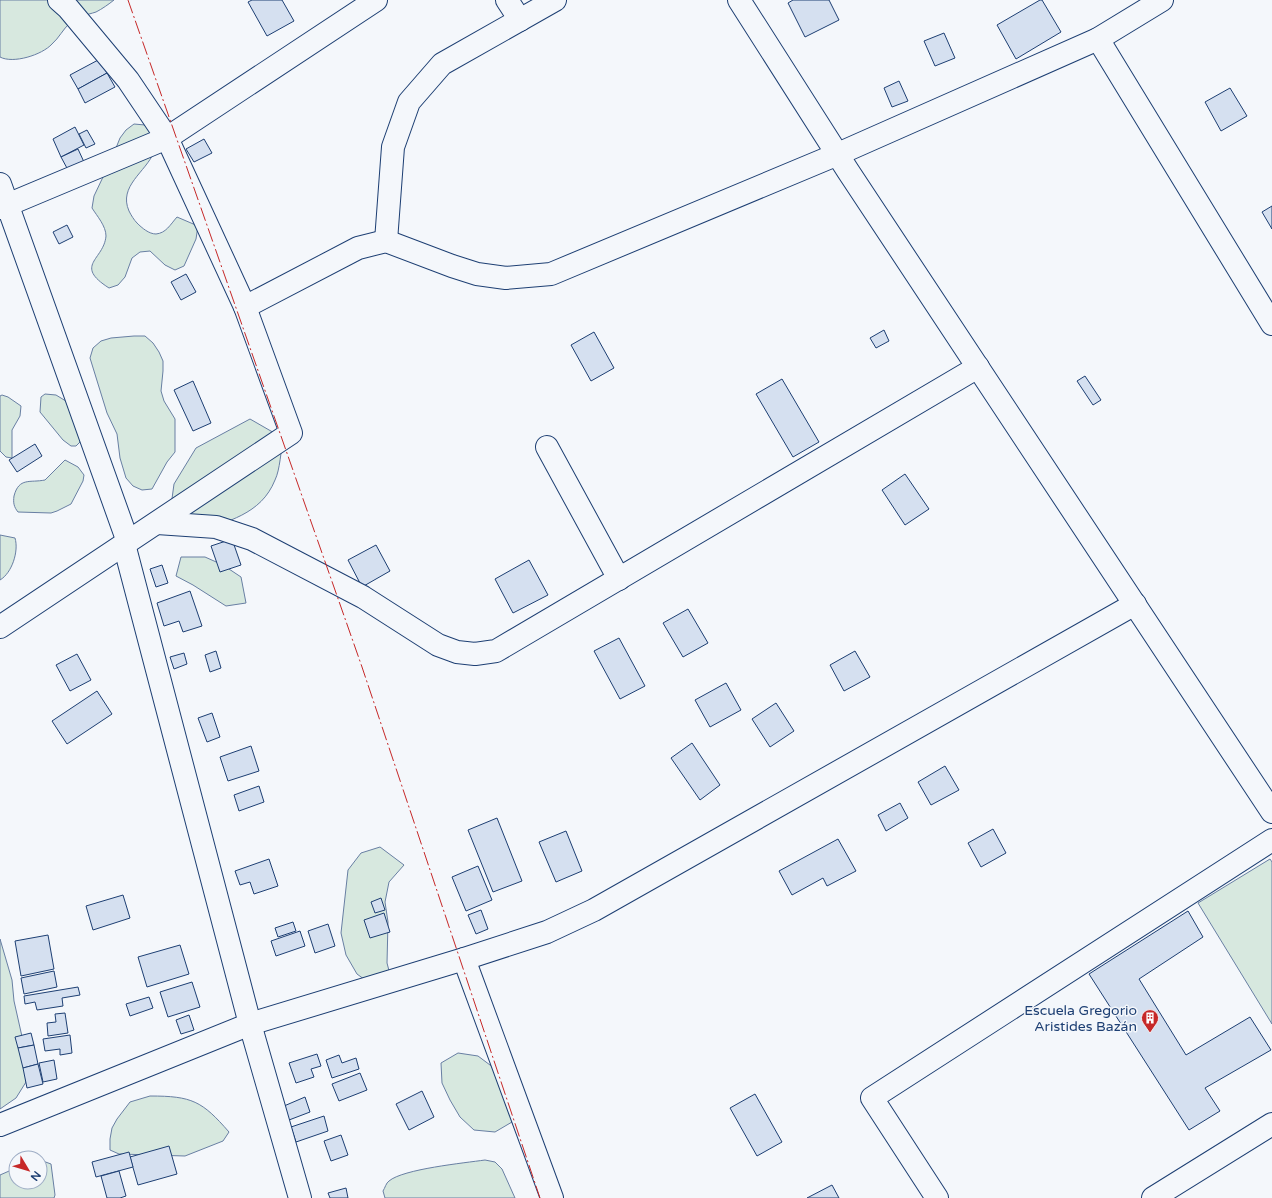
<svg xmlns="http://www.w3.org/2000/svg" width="1272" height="1198" font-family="'Varela Round',sans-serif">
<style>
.green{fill:#d7e8df;stroke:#687fa3}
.building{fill:#d5e0f0;stroke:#1d3f73}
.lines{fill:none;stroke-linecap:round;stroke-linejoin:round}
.minor-casing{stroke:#1d3f73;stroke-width:24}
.minor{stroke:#f4f7fb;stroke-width:22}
.power{stroke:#c62828;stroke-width:1;stroke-dasharray:14 3 2 3;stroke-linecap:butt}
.labels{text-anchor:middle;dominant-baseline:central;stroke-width:3;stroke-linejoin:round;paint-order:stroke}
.poi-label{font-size:14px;fill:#1d3f73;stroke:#f4f7fb;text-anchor:end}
</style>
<rect width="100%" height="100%" fill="#f4f7fb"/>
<!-- green -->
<g class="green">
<path d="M0 0H114C109 4 102 9 96 12 87 15 77 16 70 23 63 29 59 38 52 44 42 55 13 64 0 57Z"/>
<path d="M134 124 145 125 153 130C153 136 156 146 154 152 146 172 118 186 129 211 131 215 134 220 137 223 142 228 149 234 156 234 166 233 170 225 177 217L198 226 196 239 184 266 175 270 165 265 150 251 140 252 132 258 125 277 118 285 109 288C73 265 104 260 106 236 106 226 97 216 92 208L94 196 112 158 120 138 126 130Z"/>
<polygon points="134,336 145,336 153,343 159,352 163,361 163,371 161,391 164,401 175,419 175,452 167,462 152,489 142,490 133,486 126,478 120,458 117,434 107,413 90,358 93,348 101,341 111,338"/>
<polygon points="45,394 56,395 74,406 82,425 80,442 76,446 71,446 63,440 40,412 41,397"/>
<polygon points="2,395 8,397 21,406 20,416 12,430 12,458 6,457 0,451 0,396"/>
<path d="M250 419 283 438C281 450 280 470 275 480 261 515 227 521 195 533L171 506 174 484 196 448Z"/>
<path d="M65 460 78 467 84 475 83 481 71 504 57 511 51 513 18 512C14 507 13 503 14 496 19 477 30 483 45 480Z"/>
<path d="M0 535 15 538C19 551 12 573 0 580Z"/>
<polygon points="181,557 205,557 223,565 241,577 246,603 226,606 193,585 176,576"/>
<polygon points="380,847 404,865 389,882 385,902 388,922 387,963 392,982 372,985 357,974 346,955 341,933 348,870 361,853"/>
<polygon points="1270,859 1272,862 1272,1024 1198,903"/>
<polygon points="0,939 12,980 14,1001 23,1041 26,1082 16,1098 0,1109"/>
<polygon points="458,1053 478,1056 494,1068 507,1083 512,1122 495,1132 474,1130 460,1117 450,1100 442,1083 441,1063"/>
<path d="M150 1096C192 1096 202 1101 229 1132L223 1141 185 1156 119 1154 110 1150V1139L112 1128 117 1119 130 1102Z"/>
<polygon points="40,1160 51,1164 55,1195 54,1198 0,1198 0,1175 16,1168 16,1182 40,1182"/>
<path d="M485 1160 495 1162 502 1169 515 1198H385L383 1191C385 1188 386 1183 389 1181 403 1169 464 1163 485 1160Z"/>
</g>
<!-- building -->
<g class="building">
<polygon points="252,0 282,0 294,21 267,36 248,2"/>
<polygon points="793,0 829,0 839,20 805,37 788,3"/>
<polygon points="1040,0 1042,0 1061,32 1016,59 997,25"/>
<polygon points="944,33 955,58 935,66 924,41"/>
<polygon points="100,59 107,73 78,89 70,75"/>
<polygon points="107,73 115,87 85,103 78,89"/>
<polygon points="899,81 908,101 892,107 884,88"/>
<polygon points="1230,88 1247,116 1221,131 1205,102"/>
<polygon points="75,127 84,145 61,157 53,139"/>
<polygon points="87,130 95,144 86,148 79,134"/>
<polygon points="204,139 212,153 194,162 186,149"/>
<polygon points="78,149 84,162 68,170 61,157"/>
<polygon points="1272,206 1272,229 1262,212"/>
<polygon points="67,225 73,237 59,244 53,232"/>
<polygon points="186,274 196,292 181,300 171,282"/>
<polygon points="884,330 889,341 876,348 870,338"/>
<polygon points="594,332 614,368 591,381 571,345"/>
<polygon points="1085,376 1101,400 1093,405 1077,381"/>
<polygon points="782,379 819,442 793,457 756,394"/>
<polygon points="193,381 211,423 193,431 174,390"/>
<polygon points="35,444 42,456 17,472 9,460"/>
<polygon points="905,474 929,509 905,525 882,490"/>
<polygon points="232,539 241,565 220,572 211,546"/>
<polygon points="376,545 390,571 362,587 348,560"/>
<polygon points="529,560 548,595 513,613 495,579"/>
<polygon points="162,565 168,583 156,587 150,569"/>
<polygon points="190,591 202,626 183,632 179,621 164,626 157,603"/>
<polygon points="688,609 708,643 683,657 663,623"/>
<polygon points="619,638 645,686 620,699 594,651"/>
<polygon points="216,651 221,668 210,672 205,655"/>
<polygon points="855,651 870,677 844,691 830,665"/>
<polygon points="184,653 187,664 174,669 170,657"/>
<polygon points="77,654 91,680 70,691 56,665"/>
<polygon points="726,683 741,710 710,727 695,700"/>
<polygon points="97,691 112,714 67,744 52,721"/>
<polygon points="776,703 794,731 770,747 752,719"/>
<polygon points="212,713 220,737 207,742 198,718"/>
<polygon points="692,743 720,785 700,800 671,758"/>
<polygon points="251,746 259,771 228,781 220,757"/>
<polygon points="945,766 959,790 931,805 918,782"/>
<polygon points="259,786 264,802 239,811 234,795"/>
<polygon points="900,803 908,818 886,831 878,815"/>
<polygon points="497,818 522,881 493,892 468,830"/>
<polygon points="993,829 1006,853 981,867 968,843"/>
<polygon points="566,831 582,871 556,882 539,842"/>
<polygon points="838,839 856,871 827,886 823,878 792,895 779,871"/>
<polygon points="269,859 278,886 254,894 250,882 240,885 235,871"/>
<polygon points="478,866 492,900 466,911 452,877"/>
<polygon points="123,895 130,918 93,930 86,906"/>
<polygon points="381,898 385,910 375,913 371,902"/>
<polygon points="481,910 488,929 476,934 468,915"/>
<polygon points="1188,911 1203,937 1139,979 1186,1055 1250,1017 1271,1050 1205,1088 1220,1111 1189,1130 1089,974"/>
<polygon points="384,913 390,932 370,938 364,920"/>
<polygon points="293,922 296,931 278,937 275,928"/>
<polygon points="328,924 335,946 315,953 308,931"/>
<polygon points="300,931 305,946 276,956 271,941"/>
<polygon points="48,935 54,969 21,976 15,941"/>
<polygon points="180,945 189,974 147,987 138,957"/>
<polygon points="54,971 57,987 24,994 21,978"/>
<polygon points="192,982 200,1007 168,1017 160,992"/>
<polygon points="78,987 80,995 62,998 63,1006 37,1010 35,1002 25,1004 24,996"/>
<polygon points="149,997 153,1008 130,1016 126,1004"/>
<polygon points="65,1013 68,1033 48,1036 47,1023 56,1022 55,1014"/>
<polygon points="189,1015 194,1030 181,1034 176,1020"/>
<polygon points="31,1033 34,1045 18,1048 15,1037"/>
<polygon points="70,1035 72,1053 60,1055 60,1049 45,1051 43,1039"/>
<polygon points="34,1045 38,1064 23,1068 18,1048"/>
<polygon points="317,1054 321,1066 311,1069 314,1077 296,1083 289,1063"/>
<polygon points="339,1055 342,1063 356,1058 359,1069 332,1078 326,1060"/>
<polygon points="54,1060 57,1079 43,1082 39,1063"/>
<polygon points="38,1064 43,1084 27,1088 23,1068"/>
<polygon points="360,1073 367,1090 339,1101 332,1084"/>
<polygon points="422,1091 434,1117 409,1130 396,1104"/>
<polygon points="755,1094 782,1142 757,1156 730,1108"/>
<polygon points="305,1097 310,1112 289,1120 284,1106"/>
<polygon points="324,1116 328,1131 296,1142 291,1127"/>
<polygon points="341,1135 348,1155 331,1161 324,1141"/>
<polygon points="169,1146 177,1174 138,1185 130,1157"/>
<polygon points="129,1152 133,1167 96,1177 92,1162"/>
<polygon points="119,1171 126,1196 120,1198 107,1198 101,1176"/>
<polygon points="832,1185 839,1198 807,1198"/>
<polygon points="346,1188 348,1198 330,1198 328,1193"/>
</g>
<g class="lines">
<!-- minor casing -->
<g class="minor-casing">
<g id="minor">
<polyline points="507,0 520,20"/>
<polyline points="739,0 848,171 1272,812"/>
<polyline points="1098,39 1272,324"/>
<polyline points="0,184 128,542"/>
<polyline points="0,208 167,138 376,0"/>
<polyline points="386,241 393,147 409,102 442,64 555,0"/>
<polyline points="245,307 358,248 386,241 452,266 477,274 506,278 551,274 838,154 1098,39 1162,0"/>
<polyline points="547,447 619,579"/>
<polyline points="157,523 216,527 252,539 363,597 438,645 457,652 475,654 496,651 978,367"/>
<polyline points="124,544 250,1024 300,1198"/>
<polyline points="0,627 291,433 245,307 167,138 128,80 68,8 59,0"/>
<polyline points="464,959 552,1198"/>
<polyline points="0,1125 250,1024 464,959 547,932 594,910 1135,604"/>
<polyline points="937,1198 872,1098 1272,840"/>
<polyline points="1153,1198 1272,1124"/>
</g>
</g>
<!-- minor -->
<use href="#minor" class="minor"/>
<!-- power -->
<polyline class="power" points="128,0 362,667 540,1198"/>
</g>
<!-- icons -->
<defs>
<g id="building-pin" transform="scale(0.9)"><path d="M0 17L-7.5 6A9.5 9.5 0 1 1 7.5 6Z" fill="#c62828" stroke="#f4f7fb"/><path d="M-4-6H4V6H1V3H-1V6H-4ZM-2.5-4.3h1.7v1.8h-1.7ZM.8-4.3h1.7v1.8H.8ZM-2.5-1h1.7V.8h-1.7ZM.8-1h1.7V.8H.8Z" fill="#fff"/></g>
</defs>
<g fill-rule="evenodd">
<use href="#building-pin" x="1150" y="1018"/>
</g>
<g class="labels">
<!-- poi labels -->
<g class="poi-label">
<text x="1137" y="1010">Escuela Gregorio<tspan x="1137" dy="16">Aristides Bazán</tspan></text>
</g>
</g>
<!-- north arrow -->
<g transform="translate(28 1170) rotate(128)"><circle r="19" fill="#f4f7fb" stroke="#9eadc5"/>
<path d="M0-3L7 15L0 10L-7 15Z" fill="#c62828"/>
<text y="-6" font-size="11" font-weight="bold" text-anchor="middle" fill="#1d3f73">N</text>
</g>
</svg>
